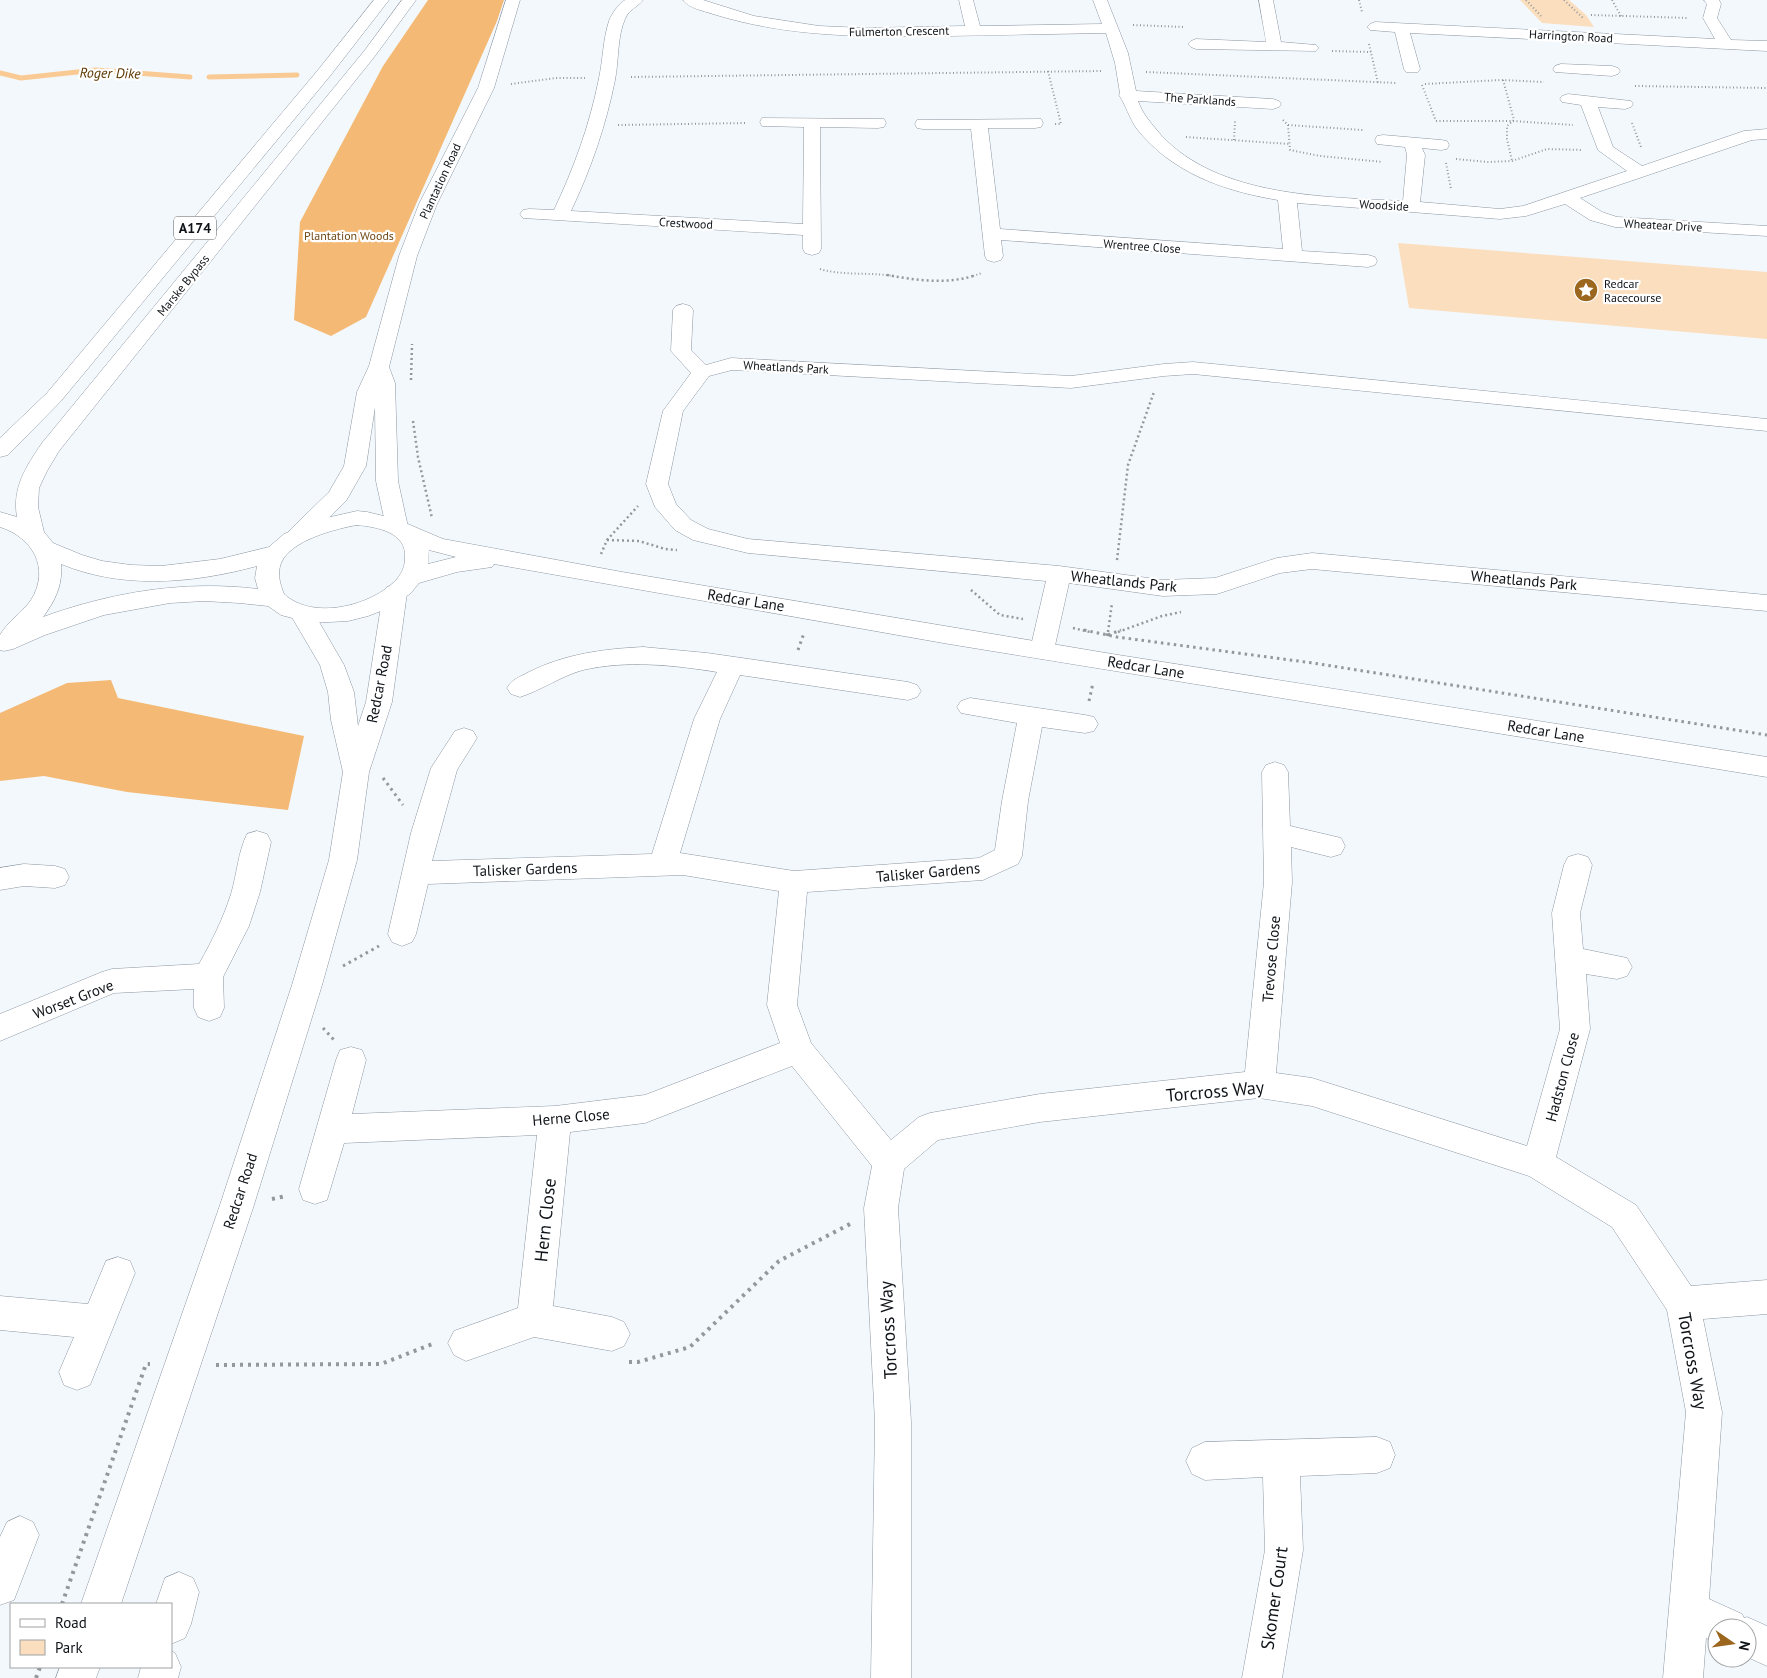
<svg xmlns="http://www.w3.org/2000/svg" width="1767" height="1678" font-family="'PT Sans',sans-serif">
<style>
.green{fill:#fbdebe}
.forest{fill:#f4ba75}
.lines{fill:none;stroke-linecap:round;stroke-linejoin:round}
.stream{stroke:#faca95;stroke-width:5}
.minor-casing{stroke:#8c96a2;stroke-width:1}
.major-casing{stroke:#8c96a2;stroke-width:1}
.path-far3{stroke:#93989c;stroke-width:2;stroke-dasharray:1 2.5;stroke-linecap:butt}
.path-far2{stroke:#93989c;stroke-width:2.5;stroke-dasharray:2 3;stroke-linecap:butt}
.path-far1{stroke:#93989c;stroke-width:3;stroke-dasharray:2.5 4;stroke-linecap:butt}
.path{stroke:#93989c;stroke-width:4;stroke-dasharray:3 5;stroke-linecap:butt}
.minor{fill:#fff;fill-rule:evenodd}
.major{fill:#fff;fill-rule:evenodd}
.labels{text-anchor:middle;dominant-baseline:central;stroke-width:4.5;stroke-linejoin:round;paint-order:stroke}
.far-street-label{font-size:12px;fill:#0f1317;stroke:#fff}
.far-park-label{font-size:12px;fill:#714a17;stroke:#fff}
.far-poi-label{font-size:12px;fill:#0f1317;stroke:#fff;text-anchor:start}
.far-water-label{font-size:14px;font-style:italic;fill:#5d3800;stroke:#fff}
.shield{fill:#fff;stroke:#575a5d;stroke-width:1}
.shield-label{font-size:14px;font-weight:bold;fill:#0f1317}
.street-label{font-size:15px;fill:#0f1317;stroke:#fff}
.near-street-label{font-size:18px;fill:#0f1317;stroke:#fff}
</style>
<rect width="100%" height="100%" fill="#f3f8fd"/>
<!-- green -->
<g class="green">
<polygon points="1520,0 1569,0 1586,15 1594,27 1542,23"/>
<polygon points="1398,243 1767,272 1767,339 1409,308"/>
</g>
<!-- forest -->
<g class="forest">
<polygon points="428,0 504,0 497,21 366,317 331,336 294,320 300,222 383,66"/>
<polygon points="111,680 118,698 304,736 288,810 127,792 44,776 0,781 0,713 67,683"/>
</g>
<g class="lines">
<!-- stream -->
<g class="stream">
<polyline points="0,73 21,78 96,70 190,77"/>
<polyline points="209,77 297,75"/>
</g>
<!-- minor casing -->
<g class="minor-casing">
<g id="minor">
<polygon points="506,0 520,0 494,88 437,204 417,256 389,367 395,383 398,481 408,527 405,532 397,534 389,532 386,527 376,481 375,407 366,466 346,501 306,540 298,542 290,540 287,535 290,530 329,492 344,466 357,392 369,366 399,256 419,204 478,88"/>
<path d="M625 0H643C638 7 629 9 625 19 617 37 619 60 615 80 606 125 591 169 571 211L803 224 804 127 762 126 760 122 762 118 884 119 886 123 884 127 878 128 820 127 821 249 819 253 812 255 805 253 803 249V235L523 218 520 214 523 210 529 209 554 210C574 168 590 124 599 78 603 60 603 39 609 21 612 13 618 5 625 0Z"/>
<path d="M683 0H703L754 16 819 26 863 28 965 26 959 0H973L980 26 1102 24 1093 0H1107L1128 53 1136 91 1273 99 1279 101 1281 104 1279 107 1273 109 1138 101C1143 115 1152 124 1161 135 1218 197 1325 197 1403 201L1407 155 1405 147 1377 144 1375 140 1377 136 1383 135 1441 140 1447 141 1449 145 1447 149 1441 150 1422 148 1425 155 1420 202 1500 209 1523 206 1627 171 1598 150 1581 105 1562 102 1560 99 1562 96 1568 94 1631 101 1633 104 1631 107 1625 109 1598 107 1613 147 1642 166 1744 131 1767 129V139L1752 140 1580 198 1602 212 1617 217 1767 226V236L1615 227 1590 220 1565 204 1526 216 1500 219 1297 203 1302 251 1368 255 1375 257 1377 261 1375 265 1368 267 1001 240 1003 256 1001 260 994 262 987 260 985 256 971 129H923L917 128 915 124 917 120 1041 119 1043 123 1041 127 1035 128H988L1000 229 1283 249 1278 200C1224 191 1172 173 1137 129 1129 118 1126 105 1119 95L1120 93 1115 63 1106 33C1053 34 999 35 946 36 867 37 790 38 713 14 704 11 688 8 683 0Z"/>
<polygon points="1259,0 1273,0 1281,42 1316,45 1319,48 1316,51 1196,49 1191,47 1188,44 1191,41 1196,39 1266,42"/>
<polygon points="1704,0 1719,0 1721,4 1717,18 1731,40 1767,41 1767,51 1410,33 1420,69 1418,72 1406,72 1404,69 1395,32 1370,30 1367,27 1370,24 1375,22 1715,39 1703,18 1707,4"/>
<polygon points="1561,64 1612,66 1618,68 1620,71 1618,74 1612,76 1555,72 1553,69 1555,66"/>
<polygon points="683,304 690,306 693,310 691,350 706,365 731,358 1071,376 1164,364 1193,362 1767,419 1767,431 1193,374 1164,376 1071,388 732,370 709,376 683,411 668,484 676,504 691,520 708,529 748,539 1059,566 1163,580 1215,578 1277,558 1312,553 1767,595 1767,611 1312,569 1280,573 1217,594 1163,596 1069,583 1054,650 1051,656 1042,659 1033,656 1030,650 1046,581 748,553 693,540 675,530 655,507 646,484 663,411 691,373 671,351 673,310 676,306"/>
<polygon points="395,585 403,587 407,593 392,702 369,772 357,860 322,985 253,1208 121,1604 81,1604 219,1208 292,985 329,860 343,772 331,720 328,692 320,665 290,614 293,608 302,606 311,608 344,665 354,692 358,726 366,702 383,593 387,587"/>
<path d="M643 647 707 653 908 682 917 685 921 691 917 697 908 700 740 675 720 719 680 853 794 871 979 858 995 850 1002 801 1017 723 961 713 957 707 961 701 970 698 1085 715 1094 717 1098 724 1094 731 1085 733 1042 727 1028 801 1022 856 1018 864 983 880 807 892 797 1005 811 1043 891 1140 919 1117 930 1113 1040 1094 1245 1072 1264 882 1262 772 1266 765 1275 762 1284 765 1288 772 1290 826 1341 838 1345 846 1341 854 1331 857 1291 847 1292 882 1276 1073 1312 1078 1527 1146 1560 1029 1552 913 1564 865 1568 857 1578 854 1588 857 1592 865 1580 913 1583 949 1627 958 1632 967 1627 976 1617 979 1586 974 1590 1029 1556 1157 1636 1205 1691 1286 1767 1280V1314L1703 1319 1722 1412 1709 1599 1742 1614 1744 1618 1747 1617 1767 1626V1666L1747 1657V1628H1717V1643L1706 1638 1703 1678H1663L1686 1412 1667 1310 1612 1227 1529 1176 1312 1106 1259 1098 1040 1122 938 1140 904 1169 898 1208 911 1422V1678H871L875 1422 864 1208 872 1166 792 1066 645 1123 570 1132 553 1306 612 1317 624 1322 630 1334 624 1346 612 1351 534 1337 466 1361 454 1355 448 1343 454 1331 518 1308 537 1135 344 1143 327 1200 315 1204 303 1200 299 1189 336 1060 340 1050 351 1047 362 1050 366 1060 352 1114 555 1106 645 1095 780 1043 767 1005 779 891 683 875 428 884 416 934 412 942 402 946 392 942 388 934 411 833 431 768 455 731 464 728 473 731 477 738 457 770 432 861 652 854 694 719 717 672C673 665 627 660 583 670 561 676 542 690 520 697L511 694 507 688C512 679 520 677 529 672 565 654 603 649 643 647Z"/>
<path d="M257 831 267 834 271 842 260 892 249 926 223 977 224 1008 220 1017 209 1021 198 1017 194 1008V989L114 993 0 1041V1014L102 972 112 969 199 964C212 941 223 919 231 894 237 874 238 852 247 834Z"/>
<polygon points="24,864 55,866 65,869 69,877 65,885 55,888 24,886 0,890 0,868"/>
<polygon points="118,1257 130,1261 135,1273 90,1385 77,1390 64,1385 59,1372 74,1337 0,1330 0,1296 88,1304 106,1261"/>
<polygon points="1377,1437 1390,1442 1395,1455 1390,1468 1377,1473 1300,1476 1303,1550 1282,1678 1242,1678 1265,1550 1263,1477 1205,1480 1192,1474 1186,1461 1192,1448 1205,1442"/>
<polygon points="20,1516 33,1522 39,1535 14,1600 0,1605 0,1537 7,1522"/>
<polygon points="179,1572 193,1578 199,1592 191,1624 185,1638 171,1644 171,1604 156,1604 165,1578"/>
<polygon points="171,1651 175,1653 181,1667 178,1678 138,1678 141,1667 171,1667"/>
<polygon points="60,1667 100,1667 96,1678 56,1678"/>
</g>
</g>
<!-- major casing -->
<g class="major-casing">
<g id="major">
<polygon points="374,0 389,0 330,76 61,401 8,455 0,457 0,438 47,393 318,70"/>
<path d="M402 0H416L375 56 59 451 47 471 39 488 38 507 44 532 53 543 82 555 102 561 131 565 161 566 220 559 269 547 284 534 317 520 357 511 367 512 396 519 443 539 622 572 1112 654 1767 757V777L949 644 494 564 492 567 457 572 419 583 411 593 391 607 368 616 348 621 311 623 281 615 268 606 239 603 204 601 170 603 104 615 45 635 13 649 4 651 0 650V635C8 621 22 613 31 600 51 568 32 537 0 527V512L17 517C12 487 26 467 42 443L365 50ZM357 525C377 527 407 532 405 558 405 566 402 573 397 579 372 606 313 621 284 594 280 584 277 574 281 563 291 540 335 529 357 525ZM429 550 456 557 428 564ZM61 564C123 590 195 583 257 566L255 578 258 589C185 580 112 592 43 617 55 601 63 585 61 564Z"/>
</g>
</g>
<!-- path-far3 -->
<g class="path-far3">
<polyline points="1359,0 1362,12"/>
<polyline points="1526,0 1541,16"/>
<polyline points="1564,0 1583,18"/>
<polyline points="1612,0 1622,18"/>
<polyline points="1591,15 1689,18"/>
<polyline points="1133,25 1184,27"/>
<polyline points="1369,44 1378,83"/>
<polyline points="1332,51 1371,52"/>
<polyline points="1048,71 1061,124 1055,124"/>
<polyline points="1146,72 1397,83"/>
<polyline points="631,77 1102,71"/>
<polyline points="1503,80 1514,120 1507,126 1507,139 1512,161"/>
<polyline points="511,84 556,78 585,78"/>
<polyline points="1425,84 1501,80 1544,82"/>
<polyline points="1422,85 1436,121"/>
<polyline points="1635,86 1767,88"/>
<polyline points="1283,120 1288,125 1290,150 1320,156 1383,162"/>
<polyline points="1436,121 1512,121 1573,125"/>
<polyline points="1632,123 1641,147"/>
<polyline points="618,125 747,123"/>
<polyline points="1288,125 1363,130"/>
<polyline points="1186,137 1290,144"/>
<polyline points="1234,140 1235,121"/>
<polyline points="1456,159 1488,162 1512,161 1547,149 1583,150"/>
<polyline points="1446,163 1451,189"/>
<path d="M820 269C844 276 869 272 894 276"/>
<polyline points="973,276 982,273"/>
</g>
<!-- path-far2 -->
<g class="path-far2">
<path d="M887 275C915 280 948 285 976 275"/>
<polyline points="411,380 412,344"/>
<polyline points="413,421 418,457 432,518"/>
<polyline points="607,540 639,541 665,549 677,550"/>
<polyline points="601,554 607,540 638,506"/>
<polyline points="1117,560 1128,465 1154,392"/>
<polyline points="971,590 1000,615 1023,619"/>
<polyline points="1073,628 1090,632"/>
<polyline points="1108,632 1112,603"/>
<polyline points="1118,632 1162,616 1181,612"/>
</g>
<!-- path-far1 -->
<g class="path-far1">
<polyline points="1084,630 1117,637 1313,663 1767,735"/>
<polyline points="1108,635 1121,630"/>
<polyline points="1107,636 1108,630"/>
<polyline points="798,650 804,633"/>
<polyline points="1089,701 1093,683"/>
<polyline points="383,778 403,805"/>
<polyline points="343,966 379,946"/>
<polyline points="323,1028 334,1040"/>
</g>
<!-- path -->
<g class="path">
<polyline points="272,1199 286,1196"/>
<polyline points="629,1362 638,1362 690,1347 779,1261 850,1224"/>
<polyline points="216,1365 381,1364 435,1343"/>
<polyline points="62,1604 146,1364 150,1364"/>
<polyline points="36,1678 40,1667"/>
</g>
<!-- minor -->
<use href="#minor" class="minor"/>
<!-- major -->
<use href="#major" class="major"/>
</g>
<!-- icons -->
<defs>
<g id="sight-disc" transform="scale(1.25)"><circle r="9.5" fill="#9b661d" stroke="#fff"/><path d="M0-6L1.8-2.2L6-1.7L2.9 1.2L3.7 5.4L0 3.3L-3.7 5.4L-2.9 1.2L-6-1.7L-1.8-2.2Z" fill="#fff"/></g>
</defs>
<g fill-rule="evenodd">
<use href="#sight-disc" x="1586" y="290"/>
</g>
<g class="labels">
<!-- far-street labels -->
<g class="far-street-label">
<text transform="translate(899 31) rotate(-1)">Fulmerton Crescent</text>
<text transform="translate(1571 36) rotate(3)">Harrington Road</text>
<text transform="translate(1200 99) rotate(4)">The Parklands</text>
<text transform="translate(440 181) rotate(-65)">Plantation Road</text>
<text transform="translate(1384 205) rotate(3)">Woodside</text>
<text transform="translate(686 223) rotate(3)">Crestwood</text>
<text transform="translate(1663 225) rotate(3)">Wheatear Drive</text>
<text transform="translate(1142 246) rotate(4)">Wrentree Close</text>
<text transform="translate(183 285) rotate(-51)">Marske Bypass</text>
<text transform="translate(786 367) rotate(3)">Wheatlands Park</text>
</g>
<!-- far-park labels -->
<g class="far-park-label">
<text x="349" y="235">Plantation Woods</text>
</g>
<!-- far-poi labels -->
<g class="far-poi-label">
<text x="1604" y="283">Redcar<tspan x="1604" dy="14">Racecourse</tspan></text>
</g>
<!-- far-water labels -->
<g class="far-water-label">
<text transform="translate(110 73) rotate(1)">Roger Dike</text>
</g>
<!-- shield labels -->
<rect class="shield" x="174" y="216.5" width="42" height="23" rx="4"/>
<g class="shield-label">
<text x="195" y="228">A174</text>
</g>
<!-- street labels -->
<g class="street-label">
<text transform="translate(1524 580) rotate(5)">Wheatlands Park</text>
<text transform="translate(1124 581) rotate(6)">Wheatlands Park</text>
<text transform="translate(746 600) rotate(9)">Redcar Lane</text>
<text transform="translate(1146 667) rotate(9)">Redcar Lane</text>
<text transform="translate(379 684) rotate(-79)">Redcar Road</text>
<text transform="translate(1546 731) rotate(9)">Redcar Lane</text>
<text transform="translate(525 869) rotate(-2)">Talisker Gardens</text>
<text transform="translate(928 872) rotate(-5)">Talisker Gardens</text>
<text transform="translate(1271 959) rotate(-85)">Trevose Close</text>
<text transform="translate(73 999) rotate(-21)">Worset Grove</text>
<text transform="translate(1562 1077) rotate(-75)">Hadston Close</text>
<text transform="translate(571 1117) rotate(-5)">Herne Close</text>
<text transform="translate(240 1191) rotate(-72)">Redcar Road</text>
</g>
<!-- near-street labels -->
<g class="near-street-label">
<text transform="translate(1215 1091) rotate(-5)">Torcross Way</text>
<text transform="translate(545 1220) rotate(-84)">Hern Close</text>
<text transform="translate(888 1330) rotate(-93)">Torcross Way</text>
<text transform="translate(1693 1361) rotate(80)">Torcross Way</text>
<text transform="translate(1274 1598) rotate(-82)">Skomer Court</text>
</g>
</g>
<!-- legend -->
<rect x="10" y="1603" width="162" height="65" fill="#ffffff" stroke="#9fa1a2"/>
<rect x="20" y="1619" width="25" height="8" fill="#ffffff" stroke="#9fa1a2"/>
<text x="55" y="1628" font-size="15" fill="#0f1317">Road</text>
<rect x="20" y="1640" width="25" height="15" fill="#fbdebe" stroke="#9fa1a2"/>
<text x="55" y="1653" font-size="15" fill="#0f1317">Park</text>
<!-- north arrow -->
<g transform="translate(1732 1643) rotate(103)"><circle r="24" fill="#ffffff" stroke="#9fa1a2"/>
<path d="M0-4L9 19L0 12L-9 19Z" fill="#9b661d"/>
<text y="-8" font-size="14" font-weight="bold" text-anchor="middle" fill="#0f1317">N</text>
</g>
</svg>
